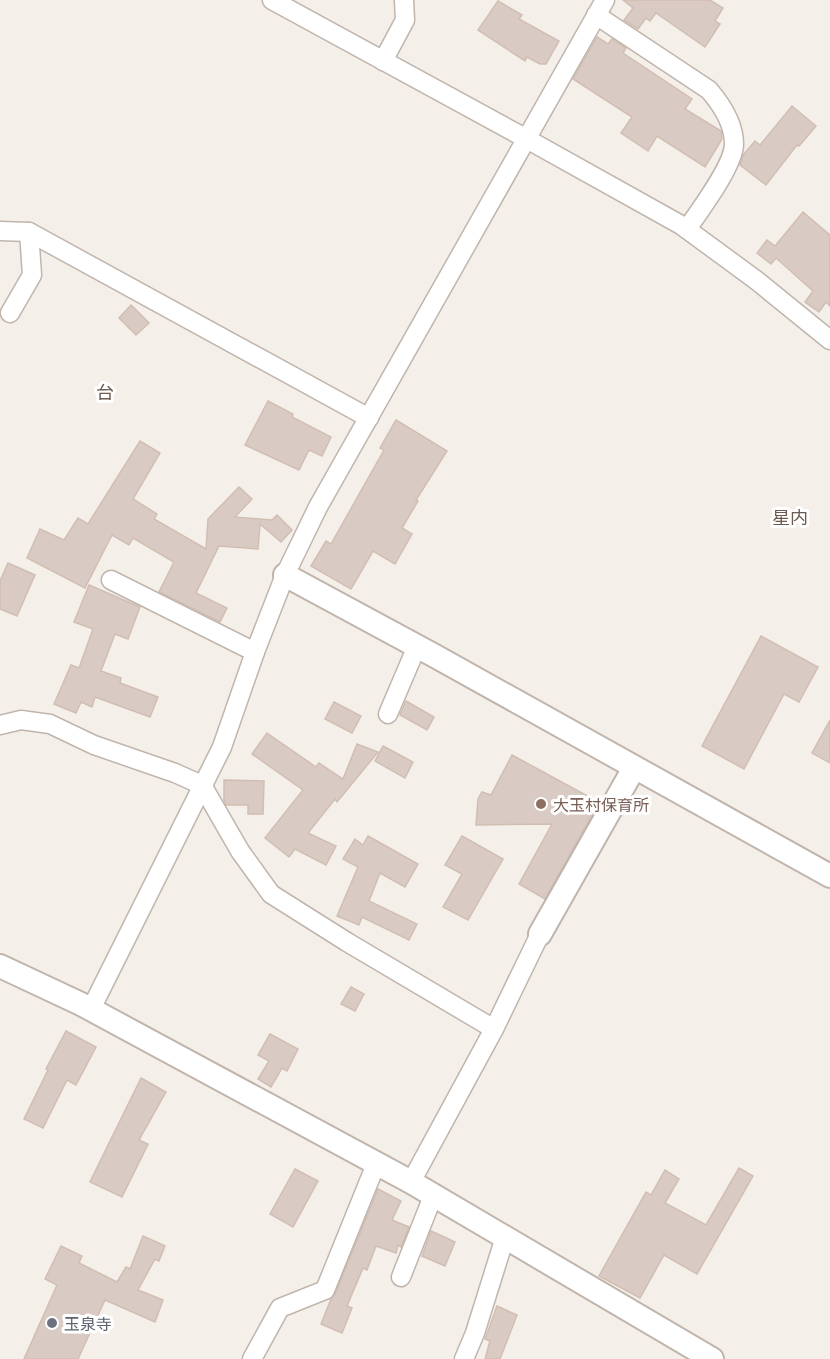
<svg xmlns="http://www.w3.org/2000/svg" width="830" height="1359" font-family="Commissioner,'Noto Sans JP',sans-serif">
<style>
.building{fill:#d9cbc3;stroke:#d1beb3;stroke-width:1.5}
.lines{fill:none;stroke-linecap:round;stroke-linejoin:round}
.minor-casing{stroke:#c0b5ad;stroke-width:21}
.tertiary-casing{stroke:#c0b5ad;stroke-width:26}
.minor{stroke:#fff;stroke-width:18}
.tertiary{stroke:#fff;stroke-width:22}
.education-dot{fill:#8d6e63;stroke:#fff;stroke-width:2}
.worship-dot{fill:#6b7280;stroke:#fff;stroke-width:2}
.labels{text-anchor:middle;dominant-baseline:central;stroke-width:6;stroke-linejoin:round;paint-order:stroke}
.education-label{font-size:16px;fill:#785e54;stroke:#fff;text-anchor:start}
.worship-label{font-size:16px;fill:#5b616d;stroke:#fff;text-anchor:start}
.neighbourhood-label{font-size:18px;fill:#6b5a50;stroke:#fff}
</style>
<rect width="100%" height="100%" fill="#f5efea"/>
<!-- building -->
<g class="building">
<polygon points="623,0 710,0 723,8 715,21 720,24 705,47 656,13 650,21 646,18 638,29 624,20 633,8"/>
<polygon points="498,1 522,15 519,19 559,41 546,64 540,64 527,57 525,61 478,30"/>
<polygon points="597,37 608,44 612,39 626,48 623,53 692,99 685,109 721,131 722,139 705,167 657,136 648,151 621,133 632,117 573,79"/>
<polygon points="792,106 816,126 799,146 797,145 766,185 740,165 743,155 755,141 760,145"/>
<polygon points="803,212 830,235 830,306 826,302 819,312 805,302 813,291 776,258 771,264 757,253 767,240 775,246"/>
<polygon points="131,305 149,323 136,335 119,318"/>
<polygon points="268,401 293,414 292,417 331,437 322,456 309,450 299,470 245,445"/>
<polygon points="396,420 447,451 416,500 418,501 402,528 412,534 395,564 373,551 351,589 311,566 326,541 331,544 384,450 380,448"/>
<polygon points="140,441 160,453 133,499 157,514 154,519 206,549 208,519 239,487 252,499 235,517 272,520 277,515 292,530 281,542 260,524 258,549 219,546 196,593 227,608 220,622 159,592 174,562 133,538 129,545 112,535 85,588 27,558 40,529 64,540 78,518 88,524"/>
<polygon points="8,563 35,575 17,616 0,609 0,581"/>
<polygon points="89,585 140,607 128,639 115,634 101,671 121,678 120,683 158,697 150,717 95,697 92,707 81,702 76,713 54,704 71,665 79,668 93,629 74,622"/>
<polygon points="761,636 818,667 799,702 784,694 744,769 702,746"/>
<polygon points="406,701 434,717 427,730 400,715"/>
<polygon points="334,702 361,716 352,733 325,719"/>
<polygon points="830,720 830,763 812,753"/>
<polygon points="267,733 316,767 319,763 343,779 357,744 378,752 337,802 335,799 308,833 336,846 326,865 295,849 289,857 265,838 303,790 252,754"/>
<polygon points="383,746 413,762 405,778 375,761"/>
<polygon points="512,755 595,800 594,802 598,804 545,899 519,884 552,824 476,825 478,799 482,792 491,795"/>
<polygon points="224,780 264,781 263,814 248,814 248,805 226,805 224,800"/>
<polygon points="368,836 418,864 405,887 380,873 369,901 417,924 409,940 362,917 359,925 337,916 358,867 343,859 355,839 363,845"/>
<polygon points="462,836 503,859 468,920 443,907 462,874 445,865"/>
<polygon points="351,987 364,994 355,1011 341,1004"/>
<polygon points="66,1031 96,1047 76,1085 67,1080 43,1128 24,1119 48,1070 46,1069"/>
<polygon points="270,1034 298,1049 287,1071 282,1068 271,1087 258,1079 269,1061 258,1055"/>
<polygon points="141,1078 166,1092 139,1140 148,1144 122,1197 90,1182"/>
<polygon points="739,1168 753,1176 697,1274 664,1255 640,1298 599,1276 646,1192 651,1195 665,1170 679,1179 665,1203 706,1225"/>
<polygon points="295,1169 318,1181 293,1227 270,1214"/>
<polygon points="378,1189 401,1201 392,1220 409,1227 401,1247 398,1245 396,1253 376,1246 367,1270 363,1268 347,1306 352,1308 342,1333 321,1324 331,1299 335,1294"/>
<polygon points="431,1231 455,1242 445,1266 422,1256"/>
<polygon points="143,1236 165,1246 159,1261 155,1259 138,1290 163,1300 155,1322 105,1300 78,1359 24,1359 57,1285 45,1279 61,1246 82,1256 79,1263 117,1282 126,1267 130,1269"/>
<polygon points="497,1306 517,1315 500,1359 485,1359 490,1341 485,1339"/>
</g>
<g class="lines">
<!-- minor casing -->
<g class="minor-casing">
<g id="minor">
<polyline points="272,0 525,138 681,225 756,280 830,340"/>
<path d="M596 15 709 90C721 104 734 124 734 144 734 165 700 210 687 229"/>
<polyline points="383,61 405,20 404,0"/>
<polyline points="0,231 29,232 369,418"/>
<polyline points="10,313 32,275 29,232"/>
<polyline points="111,580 255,652"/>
<polyline points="388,714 417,646"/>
<polyline points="0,725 21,720 50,724 94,745 175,773 202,785 240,851 271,894 347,942 494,1029"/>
<polyline points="91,1009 222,747 255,652 285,575 318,507 605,0"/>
<polyline points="411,1182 494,1029 540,934"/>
<polyline points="401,1277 433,1196"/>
<polyline points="252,1359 280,1308 325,1290 376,1164"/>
<polyline points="464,1359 475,1333 505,1237"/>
</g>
</g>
<!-- tertiary casing -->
<g class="tertiary-casing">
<g id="tertiary">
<polyline points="285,575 435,656 830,876"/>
<polyline points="540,934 634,768"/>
<polyline points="0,966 81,1004 411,1182 712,1359"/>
</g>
</g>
<!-- minor -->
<use href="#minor" class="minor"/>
<!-- tertiary -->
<use href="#tertiary" class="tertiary"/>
</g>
<!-- markers -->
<circle class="education-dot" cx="541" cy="804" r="6"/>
<circle class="worship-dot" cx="52" cy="1323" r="6"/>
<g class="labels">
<!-- education labels -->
<g class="education-label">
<text x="553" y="804">大玉村保育所</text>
</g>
<!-- worship labels -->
<g class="worship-label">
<text x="64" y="1323">玉泉寺</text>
</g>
<!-- neighbourhood labels -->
<g class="neighbourhood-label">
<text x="105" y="392">台</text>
<text x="790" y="517">星内</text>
</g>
</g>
</svg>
